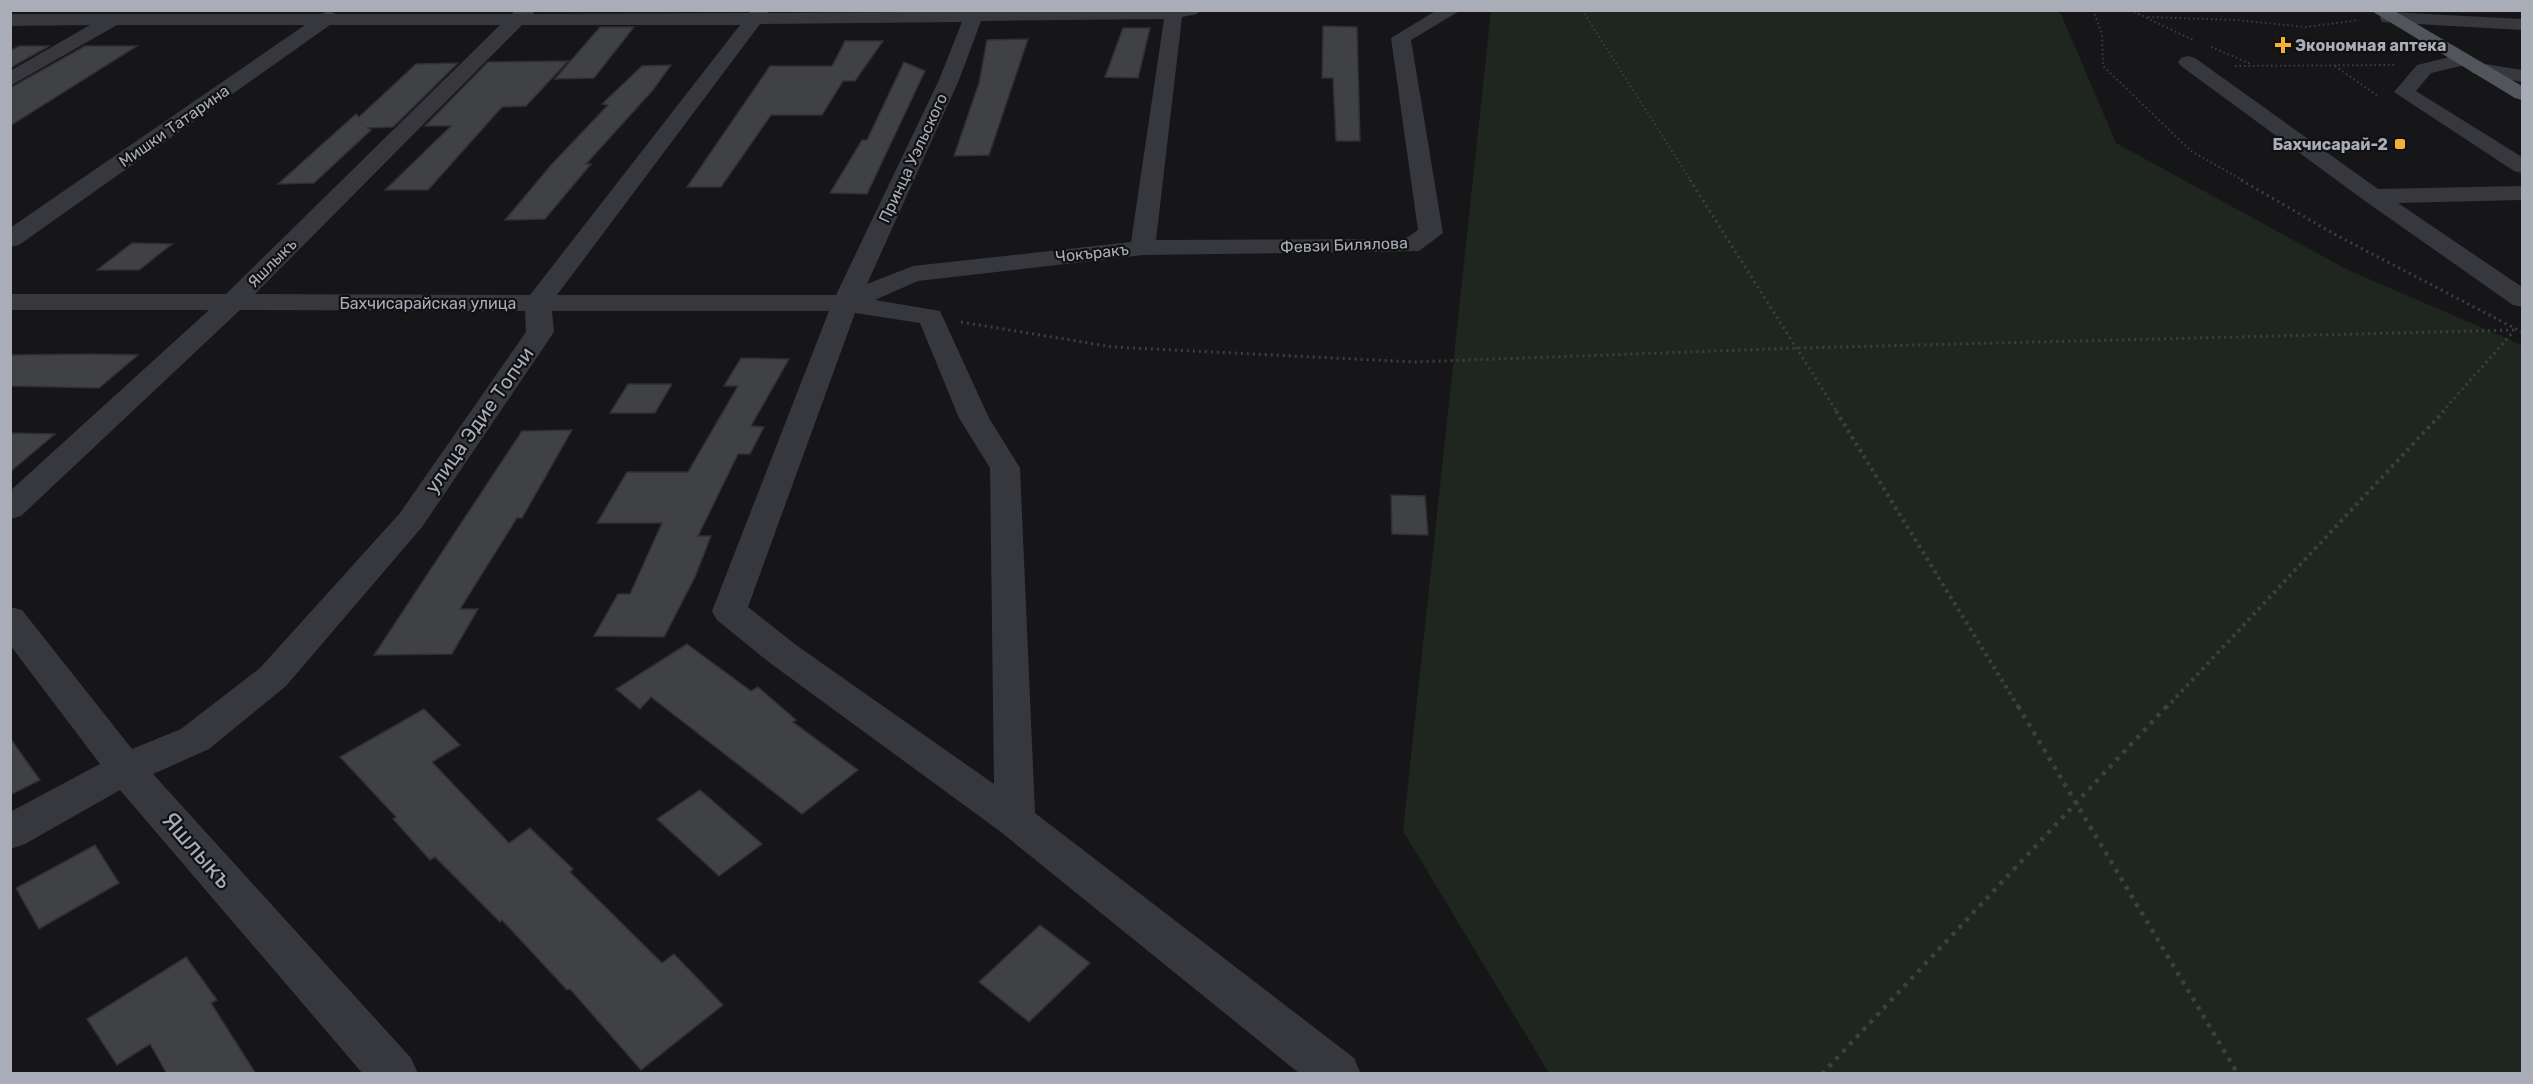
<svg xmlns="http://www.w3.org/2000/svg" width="2533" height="1084" font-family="Rubik,sans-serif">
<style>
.green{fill:#1e261f}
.building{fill:#404145;stroke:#303034;stroke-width:1.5}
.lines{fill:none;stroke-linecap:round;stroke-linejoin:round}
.path-far3{stroke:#3d3f44;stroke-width:2;stroke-dasharray:1.5 3;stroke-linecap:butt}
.path-far2{stroke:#3d3f44;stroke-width:3;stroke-dasharray:2 4;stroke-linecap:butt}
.path-far1{stroke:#3d3f44;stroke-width:4;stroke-dasharray:3 4.5;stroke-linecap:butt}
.path{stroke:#3d3f44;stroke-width:4.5;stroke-dasharray:4 6;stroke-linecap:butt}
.minor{fill:#37383d;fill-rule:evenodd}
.major{fill:#53555c;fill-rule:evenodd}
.poi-dot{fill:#f2b134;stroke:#111113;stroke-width:2}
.labels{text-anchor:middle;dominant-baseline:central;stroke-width:4.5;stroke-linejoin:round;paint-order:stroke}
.far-poi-label{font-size:16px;font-weight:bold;fill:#a8adb8;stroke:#111113;text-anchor:start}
.far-street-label{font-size:16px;fill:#a8adb8;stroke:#111113}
.street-label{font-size:20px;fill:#a8adb8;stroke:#111113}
.near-street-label{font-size:24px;fill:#a8adb8;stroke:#111113}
</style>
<rect width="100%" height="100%" fill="#161618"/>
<!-- green -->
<polygon class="green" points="1491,11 2056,11 2061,14 2116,143 2348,270 2522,345 2522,1073 1549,1073 1403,831"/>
<!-- building -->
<g class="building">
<polygon points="1323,26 1357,27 1360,141 1336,141 1333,78 1322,78"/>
<polygon points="600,27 634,27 594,78 555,79"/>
<polygon points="1123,28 1150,28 1138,78 1105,77"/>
<polygon points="1028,39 989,155 954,156 979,83 987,40"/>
<polygon points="845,41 883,41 855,81 843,81 822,115 771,115 721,187 687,187 770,66 832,66"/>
<polygon points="19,46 49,46 10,68 10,51"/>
<polygon points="85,46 137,46 10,126 10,88"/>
<polygon points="568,61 526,106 502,107 428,190 385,190 451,126 425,126 488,62"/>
<polygon points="904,62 925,71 867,194 830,193 862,140 867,140"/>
<polygon points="458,63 393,127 368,128 371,130 314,183 278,184 356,114 359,117 416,64"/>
<polygon points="671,65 653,90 586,164 591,164 545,219 505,220 551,165 608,105 602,104 642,66"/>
<polygon points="132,243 172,244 139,270 97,270"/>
<polygon points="94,354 138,355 99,388 10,386 10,355"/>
<polygon points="741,358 789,359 751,426 764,427 750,454 738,454 698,536 711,536 695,577 664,637 594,636 618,594 630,594 662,523 597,523 627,472 688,472 738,386 724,386"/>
<polygon points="628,384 672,384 655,413 610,413"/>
<polygon points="572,430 522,518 517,518 460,609 478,609 452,654 374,655 522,431"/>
<polygon points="10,433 55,434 10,472"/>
<polygon points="1391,495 1425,496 1428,535 1392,534"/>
<polygon points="687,644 751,691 758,687 796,720 793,722 858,770 802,814 651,697 640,709 616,689"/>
<polygon points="424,709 460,745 432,762 509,843 530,828 573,869 570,872 662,963 674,954 723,1005 641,1070 570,989 567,990 502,920 500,922 435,857 430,860 393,819 396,817 340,757"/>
<polygon points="10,738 40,780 10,795"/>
<polygon points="700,790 762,844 719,876 657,819"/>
<polygon points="95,845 119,883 39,929 16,888"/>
<polygon points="1040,925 1090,963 1029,1022 979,982"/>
<polygon points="186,957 217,1000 211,1003 256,1074 167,1074 150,1044 117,1065 87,1019"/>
</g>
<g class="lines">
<!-- path-far3 -->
<g class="path-far3">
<polyline points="1582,10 1691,181"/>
<polyline points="2093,10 2102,34 2103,66 2191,151 2244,181"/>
<polyline points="2130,10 2193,40"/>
<polyline points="2148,17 2236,20 2306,27 2359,20"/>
<polyline points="2211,47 2251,64"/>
<polyline points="2235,66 2396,65"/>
<polyline points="2335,66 2378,96"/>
</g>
<!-- path-far2 -->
<g class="path-far2">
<polyline points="1690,180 1837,412"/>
<polyline points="2241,180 2336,235 2522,332"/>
<polyline points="961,322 1113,347 1414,362 1798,348 2515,330"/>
<polyline points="2442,412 2514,331"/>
</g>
<!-- path-far1 -->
<g class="path-far1">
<polyline points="1836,411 2019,708"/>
<polyline points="2166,708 2444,411"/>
</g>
<!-- path -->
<g class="path">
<polyline points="2018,706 2238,1074"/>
<polyline points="1822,1074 2167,706"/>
</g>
<!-- minor -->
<g class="minor">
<path d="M515 10H535L533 14 749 13 751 10H770L768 13 1200 10 1197 14 1182 17 1156 240 1405 239 1418 230 1391 38 1437 10H1461L1411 40 1443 233 1419 251 1143 255 918 281 875 300 940 311 989 418 1020 468 1035 813 1354 1058 1361 1074H1300L1001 832 770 663 717 620 712 611 829 311H552L554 332 422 527 286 686 209 749 153 774 411 1058 418 1074H363L120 790 25 844 10 849V812L100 764 10 645V607L22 610 132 749 181 729 260 668 400 513 526 332 525 311 240 310 21 516 10 519V491L209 310H10V294H226L500 25H330L19 245 10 247V228L305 25H117L10 86V71L90 25 10 26V14H321L329 11 336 14H512ZM1164 19 1131 242 913 266 867 284 959 80 981 21ZM962 22 939 80 836 295H557L760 24ZM522 25H740L530 295 255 294ZM855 313 920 323 959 418 990 468 994 784 796 645 748 607Z"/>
<polygon points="2389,12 2522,19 2522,30 2382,22 2380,18 2382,14"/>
<polygon points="2462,54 2472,60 2469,64 2431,73 2416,91 2522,157 2522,173 2514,171 2394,92 2417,65"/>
<polygon points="2188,56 2195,58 2378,189 2522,186 2522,200 2398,203 2522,287 2522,307 2513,305 2365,201 2181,66 2178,62 2181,58"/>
<polygon points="2479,63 2522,70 2522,82 2472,73 2469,69 2472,65"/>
</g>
<!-- major -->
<polygon class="major" points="2370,10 2393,10 2522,86 2522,100 2515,98"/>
</g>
<!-- markers -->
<g class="poi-dot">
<path d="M2280 36h6v6h6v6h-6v6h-6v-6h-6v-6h6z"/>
<rect x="2394" y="138" width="12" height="12" rx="3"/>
</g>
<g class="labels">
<!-- far-poi labels -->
<g class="far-poi-label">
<text x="2295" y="45">Экономная аптека</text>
<text x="2388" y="144" text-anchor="end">Бахчисарай-2</text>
</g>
<!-- far-street labels -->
<g class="far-street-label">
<text transform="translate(174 126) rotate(-35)">Мишки Татарина</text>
<text transform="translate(913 158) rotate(-65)">Принца Уэльского</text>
<text transform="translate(1344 245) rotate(-2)">Февзи Билялова</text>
<text transform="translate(1092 253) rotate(-6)">Чокъракъ</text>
<text transform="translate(272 263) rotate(-45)">Яшлыкъ</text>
<text x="428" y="303">Бахчисарайская улица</text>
</g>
<!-- street labels -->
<g class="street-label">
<text transform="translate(479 420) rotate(-55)">улица Эдие Топчи</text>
</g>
<!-- near-street labels -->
<g class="near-street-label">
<text transform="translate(197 850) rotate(49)">Яшлыкъ</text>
</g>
</g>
<!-- border -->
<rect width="2533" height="1084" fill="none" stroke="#a8adb8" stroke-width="24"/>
</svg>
